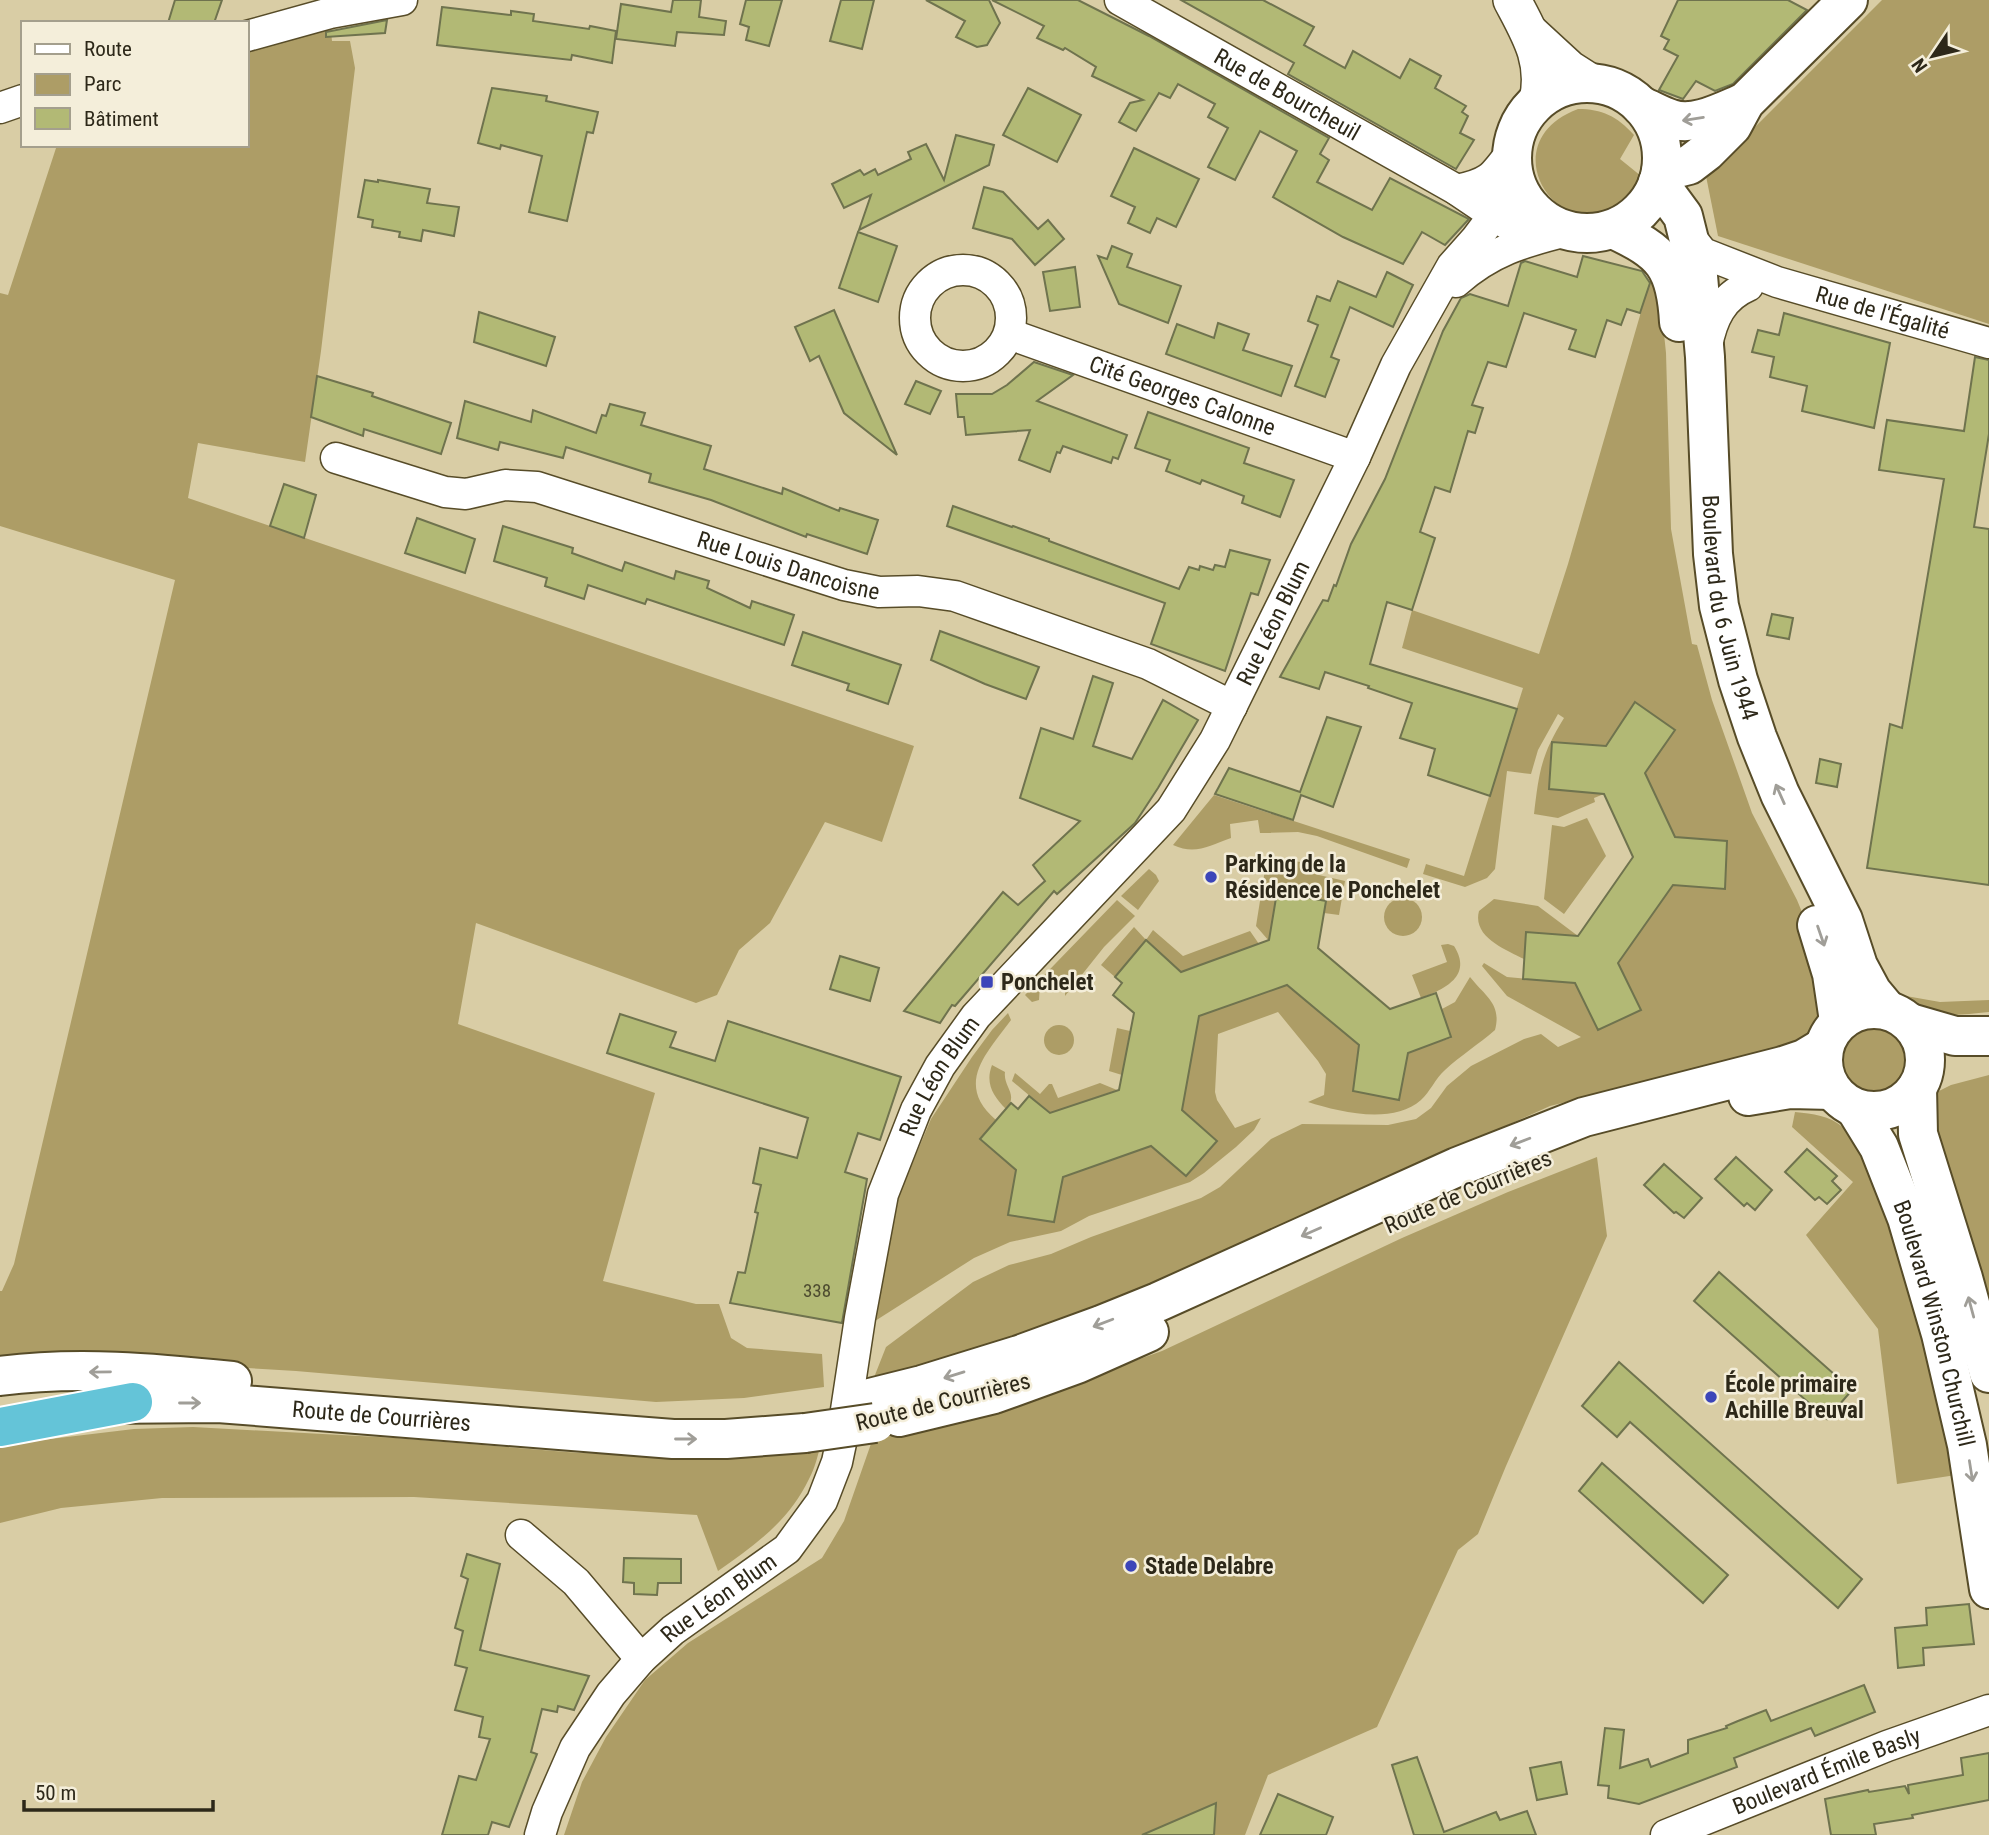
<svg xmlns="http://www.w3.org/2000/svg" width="1989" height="1835" font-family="'Roboto Condensed',sans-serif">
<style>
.green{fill:#ad9d66}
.building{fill:#b2b975;stroke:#6f734e;stroke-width:2}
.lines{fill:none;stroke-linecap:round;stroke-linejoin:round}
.minor-casing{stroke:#574c28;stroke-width:33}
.tertiary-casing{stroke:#574c28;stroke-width:40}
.secondary-casing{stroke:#574c28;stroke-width:42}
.motorway-casing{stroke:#fff;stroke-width:42}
.minor{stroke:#fff;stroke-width:30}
.tertiary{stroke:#fff;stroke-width:37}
.secondary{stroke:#fff;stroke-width:38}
.motorway{stroke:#64c4d8;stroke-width:38}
.secondary-bridge-casing{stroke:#574c28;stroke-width:42;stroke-linecap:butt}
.secondary-bridge{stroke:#fff;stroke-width:38}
.oneway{stroke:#a09e98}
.poi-dot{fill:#3c45b9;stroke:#f4eeda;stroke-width:2.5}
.labels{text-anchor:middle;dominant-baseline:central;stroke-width:5;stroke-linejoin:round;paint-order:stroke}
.number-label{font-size:19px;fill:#4e4c30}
.street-label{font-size:23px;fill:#2d2819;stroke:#f4eeda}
.poi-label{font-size:23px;font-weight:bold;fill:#2d2819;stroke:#f4eeda;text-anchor:start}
</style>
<rect width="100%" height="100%" fill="#d9cda5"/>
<!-- green -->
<g class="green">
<polygon points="1882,0 1989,0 1989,324 1718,236 1706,176"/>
<polygon points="330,22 332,41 350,41 355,68 321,351 305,462 198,443 188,498 914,746 882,842 825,822 770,923 739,950 717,995 696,1003 476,923 458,1024 655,1093 603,1281 696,1304 719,1304 731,1338 747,1348 822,1354 824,1387 744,1398 656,1402 296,1371 114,1360 0,1366 0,1291 2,1291 14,1264 175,580 0,526 0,293 8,295 57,145 247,145 247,48"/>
<path d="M1578 109C1602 109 1617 116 1634 135L1620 159 1641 176C1636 184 1630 195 1622 202 1560 252 1488 143 1578 109Z"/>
<path d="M1652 274 1658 276 1666 353 1671 529 1692 644 1697 645 1712 700 1752 813 1797 900 1816 946 1821 1014 1809 1033 1789 1046 1550 1106 1055 1330 873 1380 886 1347 973 1282 1009 1265 1051 1254 1091 1237 1201 1198 1220 1187 1271 1139 1302 1124 1388 1125 1416 1119 1431 1108 1447 1086 1471 1066 1524 1039 1541 1034 1558 1047 1581 1037 1507 996 1482 966 1484 963 1507 977 1575 983 1640 1010 1618 963 1673 885 1725 888 1727 842 1675 837 1645 773 1674 729 1635 703 1606 746 1552 742 1549 789 1604 794 1594 798 1595 802 1558 818 1534 814C1539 772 1541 755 1564 718L1558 714 1538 750 1531 774 1507 771 1495 869 1487 878 1465 887 1423 874 1426 864 1464 876 1523 688 1402 648 1412 610 1539 654 1568 564Z"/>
<path d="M1214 795 1410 859 1407 868 1317 836 1298 832 1260 833 1258 820 1230 824 1231 838C1209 846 1195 855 1173 845Z"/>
<polygon points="1587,818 1606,856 1564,914 1544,899 1552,825 1564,827"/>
<polygon points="1267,857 1307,863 1306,872 1345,881 1339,915 1324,913 1326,901 1278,892 1269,941 1256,926"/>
<polygon points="1149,869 1156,875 1159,881 1138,910 1121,896"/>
<circle cx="1403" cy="917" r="19"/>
<path d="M1494 899 1538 906 1578 936 1526 932 1524 959C1506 950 1472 937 1479 911Z"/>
<polygon points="1117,900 1135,916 1104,947 1065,996 1065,984 1040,984 1039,1000 1032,1002 1025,995"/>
<polygon points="1134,927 1146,940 1153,930 1183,956 1250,931 1259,944 1181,972 1146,940 1115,977 1101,965"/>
<path d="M1448 944 1454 946C1473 976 1445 989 1421 998L1412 975 1447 962 1441 945Z"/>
<path d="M1470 977C1485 996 1502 1004 1495 1030 1479 1044 1460 1056 1445 1070 1435 1079 1430 1092 1421 1100 1393 1125 1339 1112 1308 1102L1324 1095 1326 1074 1318 1061 1278 1012 1218 1034 1215 1092 1217 1100 1235 1128 1261 1118 1254 1130 1236 1147 1204 1173 1190 1182 1089 1216 1061 1231 1010 1242 974 1258 875 1321 899 1195 931 1119 972 1057 992 1030 1008 1013 1011 1020C987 1053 954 1084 996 1120L980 1139 1016 1170 1008 1215 1053 1222 1063 1177 1151 1146 1186 1176 1217 1141 1182 1110 1199 1016 1287 985 1359 1045 1353 1091 1399 1099 1400 1054 1451 1038 1442 1009 1455 1002Z"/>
<path d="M1906 996 1940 1002 1989 1000V1012C1952 1015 1937 1021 1906 996Z"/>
<circle cx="1059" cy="1040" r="15"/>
<polygon points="1117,1028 1130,1031 1122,1075 1109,1071"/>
<circle cx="1873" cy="1062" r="33"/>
<path d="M992 1065 1005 1072C1003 1087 1019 1094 1006 1109 993 1096 985 1083 992 1065Z"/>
<polygon points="1015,1073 1040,1094 1049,1084 1052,1084 1058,1098 1100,1083 1117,1090 1050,1113 1012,1081"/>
<polygon points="1989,1075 1989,1331 1931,1107 1939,1091 1951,1085"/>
<path d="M1795 1112C1813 1114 1829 1115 1844 1128 1861 1144 1869 1167 1878 1188 1917 1280 1936 1378 1956 1475L1897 1484 1878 1329 1806 1235 1853 1182 1792 1127Z"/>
<polygon points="1597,1157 1607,1236 1506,1466 1478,1534 1458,1550 1377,1727 1268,1775 1245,1835 564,1835 582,1782 606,1737 645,1680 688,1643 822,1558 844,1521 873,1438 1013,1404 1162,1351 1402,1238 1508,1192"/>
<path d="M193 1427 396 1438 579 1453 647 1454 821 1443C818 1455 815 1468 809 1479 789 1521 755 1545 718 1571L697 1515 414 1497 162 1498 61 1508 0 1523V1445L134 1429Z"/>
</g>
<!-- building -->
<g class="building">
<polygon points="175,0 222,0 214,23 168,23"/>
<polygon points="673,0 701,0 699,17 726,21 724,35 677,32 675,46 616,39 621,4 671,12"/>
<polygon points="746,0 782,0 769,46 746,40 749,27 740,24"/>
<polygon points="841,0 874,0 862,49 830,41"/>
<polygon points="926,0 989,0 1000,23 987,45 977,47 956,37 965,21"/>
<polygon points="992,0 1078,0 1149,36 1329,138 1320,154 1329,160 1317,182 1372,210 1390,178 1469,219 1445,245 1422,232 1403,264 1343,237 1273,197 1297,151 1260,131 1235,180 1208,167 1228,128 1208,117 1215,104 1178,84 1170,98 1159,93 1136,131 1119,122 1130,103 1143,100 1092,76 1096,67 1065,48 1063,50 1037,38 1044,26"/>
<polygon points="1181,0 1263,0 1314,27 1304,45 1345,68 1353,51 1400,78 1410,59 1441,76 1435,88 1466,106 1462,112 1468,116 1460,133 1474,140 1456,169 1288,74 1294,63"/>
<polygon points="1678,0 1788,0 1807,10 1733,84 1715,91 1696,81 1683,99 1659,90 1678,56 1664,49 1669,40 1661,36"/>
<polygon points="442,7 511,15 511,11 534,14 533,21 589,29 590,26 616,31 612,63 572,55 571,60 437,45"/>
<polygon points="387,20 385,33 326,37 326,32"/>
<polygon points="492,88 547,96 546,101 598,112 593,133 587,132 567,221 529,212 542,156 501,145 500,149 478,143"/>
<polygon points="1028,88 1081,115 1057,162 1003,135"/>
<polygon points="956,135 994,145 989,165 859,230 871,195 844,208 832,184 860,170 864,175 875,169 878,175 911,159 908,152 926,144 944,180"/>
<polygon points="1134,148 1199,179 1176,227 1157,218 1150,233 1128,223 1135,207 1111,196"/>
<polygon points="365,180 378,182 378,180 430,189 427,203 459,207 454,236 423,230 421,241 399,237 400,232 372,227 373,220 358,217"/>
<polygon points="984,187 1003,192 1038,229 1048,220 1064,239 1035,265 1012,239 973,228"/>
<polygon points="858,232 897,246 878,302 839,288"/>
<polygon points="1112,246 1132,254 1127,267 1181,286 1168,323 1119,304 1098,256 1107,259"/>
<polygon points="1583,256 1642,271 1650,283 1640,313 1627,309 1621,325 1607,320 1595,357 1569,349 1576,330 1524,313 1506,367 1488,362 1472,405 1483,408 1482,411 1475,433 1468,431 1450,492 1435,487 1420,532 1435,538 1412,610 1387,602 1370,664 1517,709 1490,796 1428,775 1435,749 1400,738 1412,703 1368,688 1369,686 1325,672 1319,689 1280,677 1323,600 1328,601 1334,585 1336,586 1351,544 1385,479 1443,331 1461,298 1470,294 1508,306 1521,263 1525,261 1577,277"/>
<polygon points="1075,267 1080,307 1050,311 1043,272"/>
<polygon points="1387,272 1413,285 1393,327 1350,307 1331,357 1339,360 1325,397 1295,386 1318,325 1308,321 1317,296 1330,301 1338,281 1376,297"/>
<polygon points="834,310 855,359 897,455 844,413 819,356 810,361 795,327"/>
<polygon points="479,312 555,337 546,366 474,342"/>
<polygon points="1784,313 1890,343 1874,428 1802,411 1807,386 1770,377 1774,357 1752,352 1758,330 1779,335"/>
<polygon points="1218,323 1249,334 1243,350 1292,366 1281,396 1166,354 1177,324 1214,338"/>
<polygon points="1975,357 1989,360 1989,434 1974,527 1989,529 1989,885 1867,868 1890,724 1902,728 1944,479 1879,470 1887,420 1964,431"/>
<polygon points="1034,362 1073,375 1037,401 1127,435 1118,459 1113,457 1111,463 1063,446 1060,453 1057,452 1050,472 1019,460 1030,430 966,435 964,417 958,417 956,394 992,394 1007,385"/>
<polygon points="317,376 373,393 372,396 451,423 441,454 364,429 363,436 311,417"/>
<polygon points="916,381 941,391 930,414 905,404"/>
<polygon points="465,401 531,422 533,410 596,433 602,415 606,416 610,404 645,413 641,425 711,446 704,469 782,494 783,488 839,511 840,508 878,520 867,554 807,534 806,537 711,500 649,482 651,474 566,447 563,458 500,442 498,450 457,438"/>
<polygon points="1148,412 1249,448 1244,463 1294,480 1280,517 1242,503 1244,496 1202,480 1200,484 1166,471 1170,460 1135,448"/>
<polygon points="284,484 316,495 304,538 270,526"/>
<polygon points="953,506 1012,527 1013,526 1049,539 1049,541 1179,589 1189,567 1199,570 1200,566 1213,570 1215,565 1225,567 1230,550 1270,560 1258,595 1251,593 1225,671 1151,644 1165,603 947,526"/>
<polygon points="417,518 475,539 465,573 405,553"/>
<polygon points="503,526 573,548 572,553 622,571 625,562 674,579 676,571 709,581 707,588 750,608 752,601 794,615 784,645 647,599 645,604 588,585 584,599 545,586 547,578 494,561"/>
<polygon points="1772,614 1793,618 1789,639 1767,635"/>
<polygon points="940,631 1039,667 1026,699 985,684 931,660"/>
<polygon points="803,632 901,665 888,704 847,690 849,684 792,665"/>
<polygon points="1093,676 1113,683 1093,746 1132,759 1163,700 1198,720 1158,788 1135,823 1057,894 1054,891 955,1006 952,1005 940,1023 904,1011 1003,892 1018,905 1045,881 1033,865 1080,821 1020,798 1041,728 1073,739"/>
<polygon points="1635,702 1675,730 1645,773 1675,837 1727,841 1725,889 1673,885 1618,963 1641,1010 1598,1030 1575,983 1523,979 1526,932 1578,936 1633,857 1604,794 1549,789 1552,742 1606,746"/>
<polygon points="1327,717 1361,727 1333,807 1301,795 1293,820 1215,794 1229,768 1300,792"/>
<polygon points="1820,759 1841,764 1837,787 1816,783"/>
<polygon points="1277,892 1326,901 1318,948 1390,1009 1436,993 1451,1037 1408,1053 1399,1100 1353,1091 1359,1045 1287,985 1199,1016 1182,1110 1217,1141 1186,1176 1151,1146 1063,1177 1054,1222 1008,1215 1016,1170 980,1139 1011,1103 1018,1109 1029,1096 1050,1113 1119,1090 1134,1013 1113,995 1122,983 1115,977 1146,940 1181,972 1269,940"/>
<polygon points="840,956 879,968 870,1001 830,989"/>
<polygon points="620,1014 676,1032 670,1047 715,1061 728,1021 901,1077 880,1140 858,1133 845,1172 867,1179 842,1323 730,1303 738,1272 745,1273 754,1232 758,1213 755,1212 761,1185 753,1183 760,1148 797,1158 808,1118 607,1053"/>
<polygon points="1807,1149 1837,1176 1832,1181 1841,1190 1827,1204 1819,1197 1815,1200 1785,1172"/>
<polygon points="1736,1157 1772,1190 1755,1210 1747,1203 1744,1206 1715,1179"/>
<polygon points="1664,1164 1702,1198 1684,1218 1676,1212 1674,1213 1644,1185"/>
<polygon points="1719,1272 1852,1390 1827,1419 1694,1301"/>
<polygon points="1619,1362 1862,1579 1838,1608 1630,1422 1617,1437 1582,1406"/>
<polygon points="1602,1463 1728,1575 1703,1603 1579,1491"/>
<polygon points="467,1554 500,1564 480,1650 589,1676 574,1710 558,1706 557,1712 542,1709 531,1752 537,1754 509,1827 492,1822 488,1835 442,1835 459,1776 476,1780 490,1739 479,1737 483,1717 455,1710 467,1668 455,1665 463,1631 455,1628 468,1579 461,1576"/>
<polygon points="624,1558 681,1559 681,1583 658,1583 657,1595 634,1594 634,1583 623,1582"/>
<polygon points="1969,1604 1974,1644 1923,1648 1924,1665 1898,1668 1895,1628 1927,1625 1926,1608"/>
<polygon points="1864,1685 1875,1712 1815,1736 1811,1728 1734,1758 1737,1767 1639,1804 1608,1798 1609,1786 1598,1785 1605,1728 1624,1730 1620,1768 1648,1759 1651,1767 1688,1753 1688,1740 1727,1728 1726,1726 1738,1721 1766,1710 1771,1721"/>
<polygon points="1989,1753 1989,1800 1912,1815 1913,1818 1874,1824 1876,1835 1831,1835 1825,1799 1868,1790 1869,1792 1905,1786 1909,1794 1908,1785 1963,1775 1961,1758"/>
<polygon points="1417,1757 1444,1832 1496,1812 1500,1820 1527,1811 1536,1835 1414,1835 1392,1765"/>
<polygon points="1561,1762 1567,1794 1537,1800 1530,1768"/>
<polygon points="1278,1794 1333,1817 1326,1835 1260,1835"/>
<polygon points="1216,1803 1214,1835 1142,1835"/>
</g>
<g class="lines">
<!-- minor casing -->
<g class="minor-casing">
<g id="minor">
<path id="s1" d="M1120 0 1457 190 1531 240"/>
<polyline points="247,36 330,13 402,0"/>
<polyline points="0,108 23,100"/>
<path d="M1457 190C1490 183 1493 177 1512 151"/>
<path id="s2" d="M1687 233 1703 253 1777 282 1989 343"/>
<circle cx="963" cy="318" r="48"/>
<path d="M1456 282C1491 251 1523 242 1567 231"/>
<path id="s3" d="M1009 334 1355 457"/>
<path d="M1707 346C1712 319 1722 297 1748 286"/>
<path id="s4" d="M336 458 445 492 466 494 505 485 537 487 844 585 879 592 918 591 955 596 1148 664 1232 706"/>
<polyline points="521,1535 576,1582 641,1659"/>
<path id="s5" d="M540 1835 547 1812 575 1748 611 1694 641 1659 673 1630 787 1549 822 1501 837 1462 841 1443 860 1318 883 1194 916 1110 940 1066 976 1016 1171 810 1215 740 1355 457 1396 365 1452 266 1476 239 1494 215 1514 175"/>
<path id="s6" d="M1666 1835 1887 1746 1989 1710"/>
</g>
</g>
<!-- tertiary casing -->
<g class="tertiary-casing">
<g id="tertiary">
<path d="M1512 0C1530 34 1547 61 1538 101"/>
<polyline points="1531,34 1569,69 1591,83"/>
</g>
</g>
<!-- secondary casing -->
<g class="secondary-casing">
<g id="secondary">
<circle cx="1587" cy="158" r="75"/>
<path d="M1641 106C1651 110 1661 116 1671 119 1695 127 1723 111 1745 102"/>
<polyline points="1661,172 1689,165 1706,152 1732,126 1745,102 1848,0"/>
<path id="s7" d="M1658 182 1683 216 1698 276 1705 357 1713 554 1719 606 1738 680 1757 737 1780 794 1843 920 1858 966 1872 992 1887 1010"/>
<path d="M1613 229C1663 252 1676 266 1679 322"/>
<polyline points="1817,925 1832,974 1839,1021"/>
<circle cx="1874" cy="1060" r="51"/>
<polyline points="1910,1023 1955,1036 1989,1036"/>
<polyline points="1917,1088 1918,1134 1963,1278 1989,1373"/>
<polyline points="1748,1096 1790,1089 1832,1090"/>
<path id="s8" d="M1855 1108 1879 1147 1907 1218 1941 1334 1967 1445 1989 1589"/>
<path d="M0 1376C77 1366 155 1373 232 1381"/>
<polyline points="870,1398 922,1385 1019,1355 1101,1325 1158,1302 1457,1167 1584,1117 1783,1066 1804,1059 1824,1047"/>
<path id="s9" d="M100 1404 218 1403 673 1439H726L805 1433"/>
<polyline points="899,1417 994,1394 1077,1364 1149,1332"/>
</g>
</g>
<!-- motorway casing -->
<g class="motorway-casing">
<polyline id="motorway" points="0,1427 133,1402"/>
</g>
<!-- minor -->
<use href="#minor" class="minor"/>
<!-- tertiary -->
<use href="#tertiary" class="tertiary"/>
<!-- secondary -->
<use href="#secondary" class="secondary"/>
<!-- motorway -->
<use href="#motorway" class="motorway"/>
<!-- secondary-bridge casing -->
<g class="secondary-bridge-casing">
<polyline id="secondary-bridge" points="805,1433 875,1423"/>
</g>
<!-- secondary-bridge -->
<use href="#secondary-bridge" class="secondary-bridge"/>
</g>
<!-- one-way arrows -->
<defs><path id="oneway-shaft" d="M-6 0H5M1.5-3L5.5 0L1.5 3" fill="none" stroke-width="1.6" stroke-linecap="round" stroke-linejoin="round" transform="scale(1.75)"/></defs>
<g class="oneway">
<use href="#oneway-shaft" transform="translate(1693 119) rotate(171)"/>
<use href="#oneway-shaft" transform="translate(1780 794) rotate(-114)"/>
<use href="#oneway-shaft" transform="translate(1821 936) rotate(71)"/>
<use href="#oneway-shaft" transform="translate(1520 1142) rotate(159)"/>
<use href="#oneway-shaft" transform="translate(1311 1232) rotate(156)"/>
<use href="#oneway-shaft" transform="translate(1971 1307) rotate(-105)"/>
<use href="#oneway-shaft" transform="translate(1103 1323) rotate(159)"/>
<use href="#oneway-shaft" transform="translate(100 1372) rotate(179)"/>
<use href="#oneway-shaft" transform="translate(954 1375) rotate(163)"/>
<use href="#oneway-shaft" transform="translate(190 1403)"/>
<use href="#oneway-shaft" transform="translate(686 1439)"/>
<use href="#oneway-shaft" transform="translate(1971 1471) rotate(81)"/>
</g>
<!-- markers -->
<g class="poi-dot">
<circle cx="1211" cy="877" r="7"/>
<rect x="980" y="975" width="14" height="14" rx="3.5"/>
<circle cx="1711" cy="1397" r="7"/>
<circle cx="1131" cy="1566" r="7"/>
</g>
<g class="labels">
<!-- number labels -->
<g class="number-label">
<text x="817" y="1290">338</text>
</g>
<!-- street labels -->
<g class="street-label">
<text stroke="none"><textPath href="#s1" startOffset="192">Rue de Bourcheuil</textPath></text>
<text stroke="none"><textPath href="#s2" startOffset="215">Rue de l'Égalité</textPath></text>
<text stroke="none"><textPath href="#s3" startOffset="184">Cité Georges Calonne</textPath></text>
<text stroke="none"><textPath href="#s4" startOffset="471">Rue Louis Dancoisne</textPath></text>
<text stroke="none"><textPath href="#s7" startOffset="438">Boulevard du 6 Juin 1944</textPath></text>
<text stroke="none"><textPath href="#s5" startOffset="1460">Rue Léon Blum</textPath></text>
<text stroke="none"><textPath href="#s5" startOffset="892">Rue Léon Blum</textPath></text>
<text transform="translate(1468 1192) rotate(-23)">Route de Courrières</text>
<text stroke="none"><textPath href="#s8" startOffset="231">Boulevard Winston Churchill</textPath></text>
<text transform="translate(943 1402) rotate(-14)">Route de Courrières</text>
<text stroke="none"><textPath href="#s9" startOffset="282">Route de Courrières</textPath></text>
<text stroke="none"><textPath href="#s5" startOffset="304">Rue Léon Blum</textPath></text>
<text stroke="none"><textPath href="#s6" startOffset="173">Boulevard Émile Basly</textPath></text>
</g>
<!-- poi labels -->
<g class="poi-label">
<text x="1225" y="864">Parking de la<tspan x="1225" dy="26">Résidence le Ponchelet</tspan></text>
<text x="1001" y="982">Ponchelet</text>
<text x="1725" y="1384">École primaire<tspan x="1725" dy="26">Achille Breuval</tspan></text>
<text x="1145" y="1566">Stade Delabre</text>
</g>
</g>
<!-- legend -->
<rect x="21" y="21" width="228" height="126" fill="#f4eeda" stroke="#a49f8d" stroke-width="2"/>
<rect x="35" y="44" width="35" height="10" fill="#ffffff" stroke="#a49f8d" stroke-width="2"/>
<text x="84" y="56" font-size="21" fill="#2d2819">Route</text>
<rect x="35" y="74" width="35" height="21" fill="#ad9d66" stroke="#a49f8d" stroke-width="2"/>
<text x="84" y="91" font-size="21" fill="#2d2819">Parc</text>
<rect x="35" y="108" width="35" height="21" fill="#b2b975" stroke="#a49f8d" stroke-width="2"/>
<text x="84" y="126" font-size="21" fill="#2d2819">Bâtiment</text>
<!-- north arrow -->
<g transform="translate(1933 56) rotate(235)" stroke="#f4eeda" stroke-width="5" paint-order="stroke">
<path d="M0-5L12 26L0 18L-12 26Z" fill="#2d2819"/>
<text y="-10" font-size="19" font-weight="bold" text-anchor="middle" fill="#2d2819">N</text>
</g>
<!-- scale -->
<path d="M24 1800v10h189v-10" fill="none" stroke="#2d2819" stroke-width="3.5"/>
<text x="35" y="1800" font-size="21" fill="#2d2819" stroke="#f4eeda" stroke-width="5" paint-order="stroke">50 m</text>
</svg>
